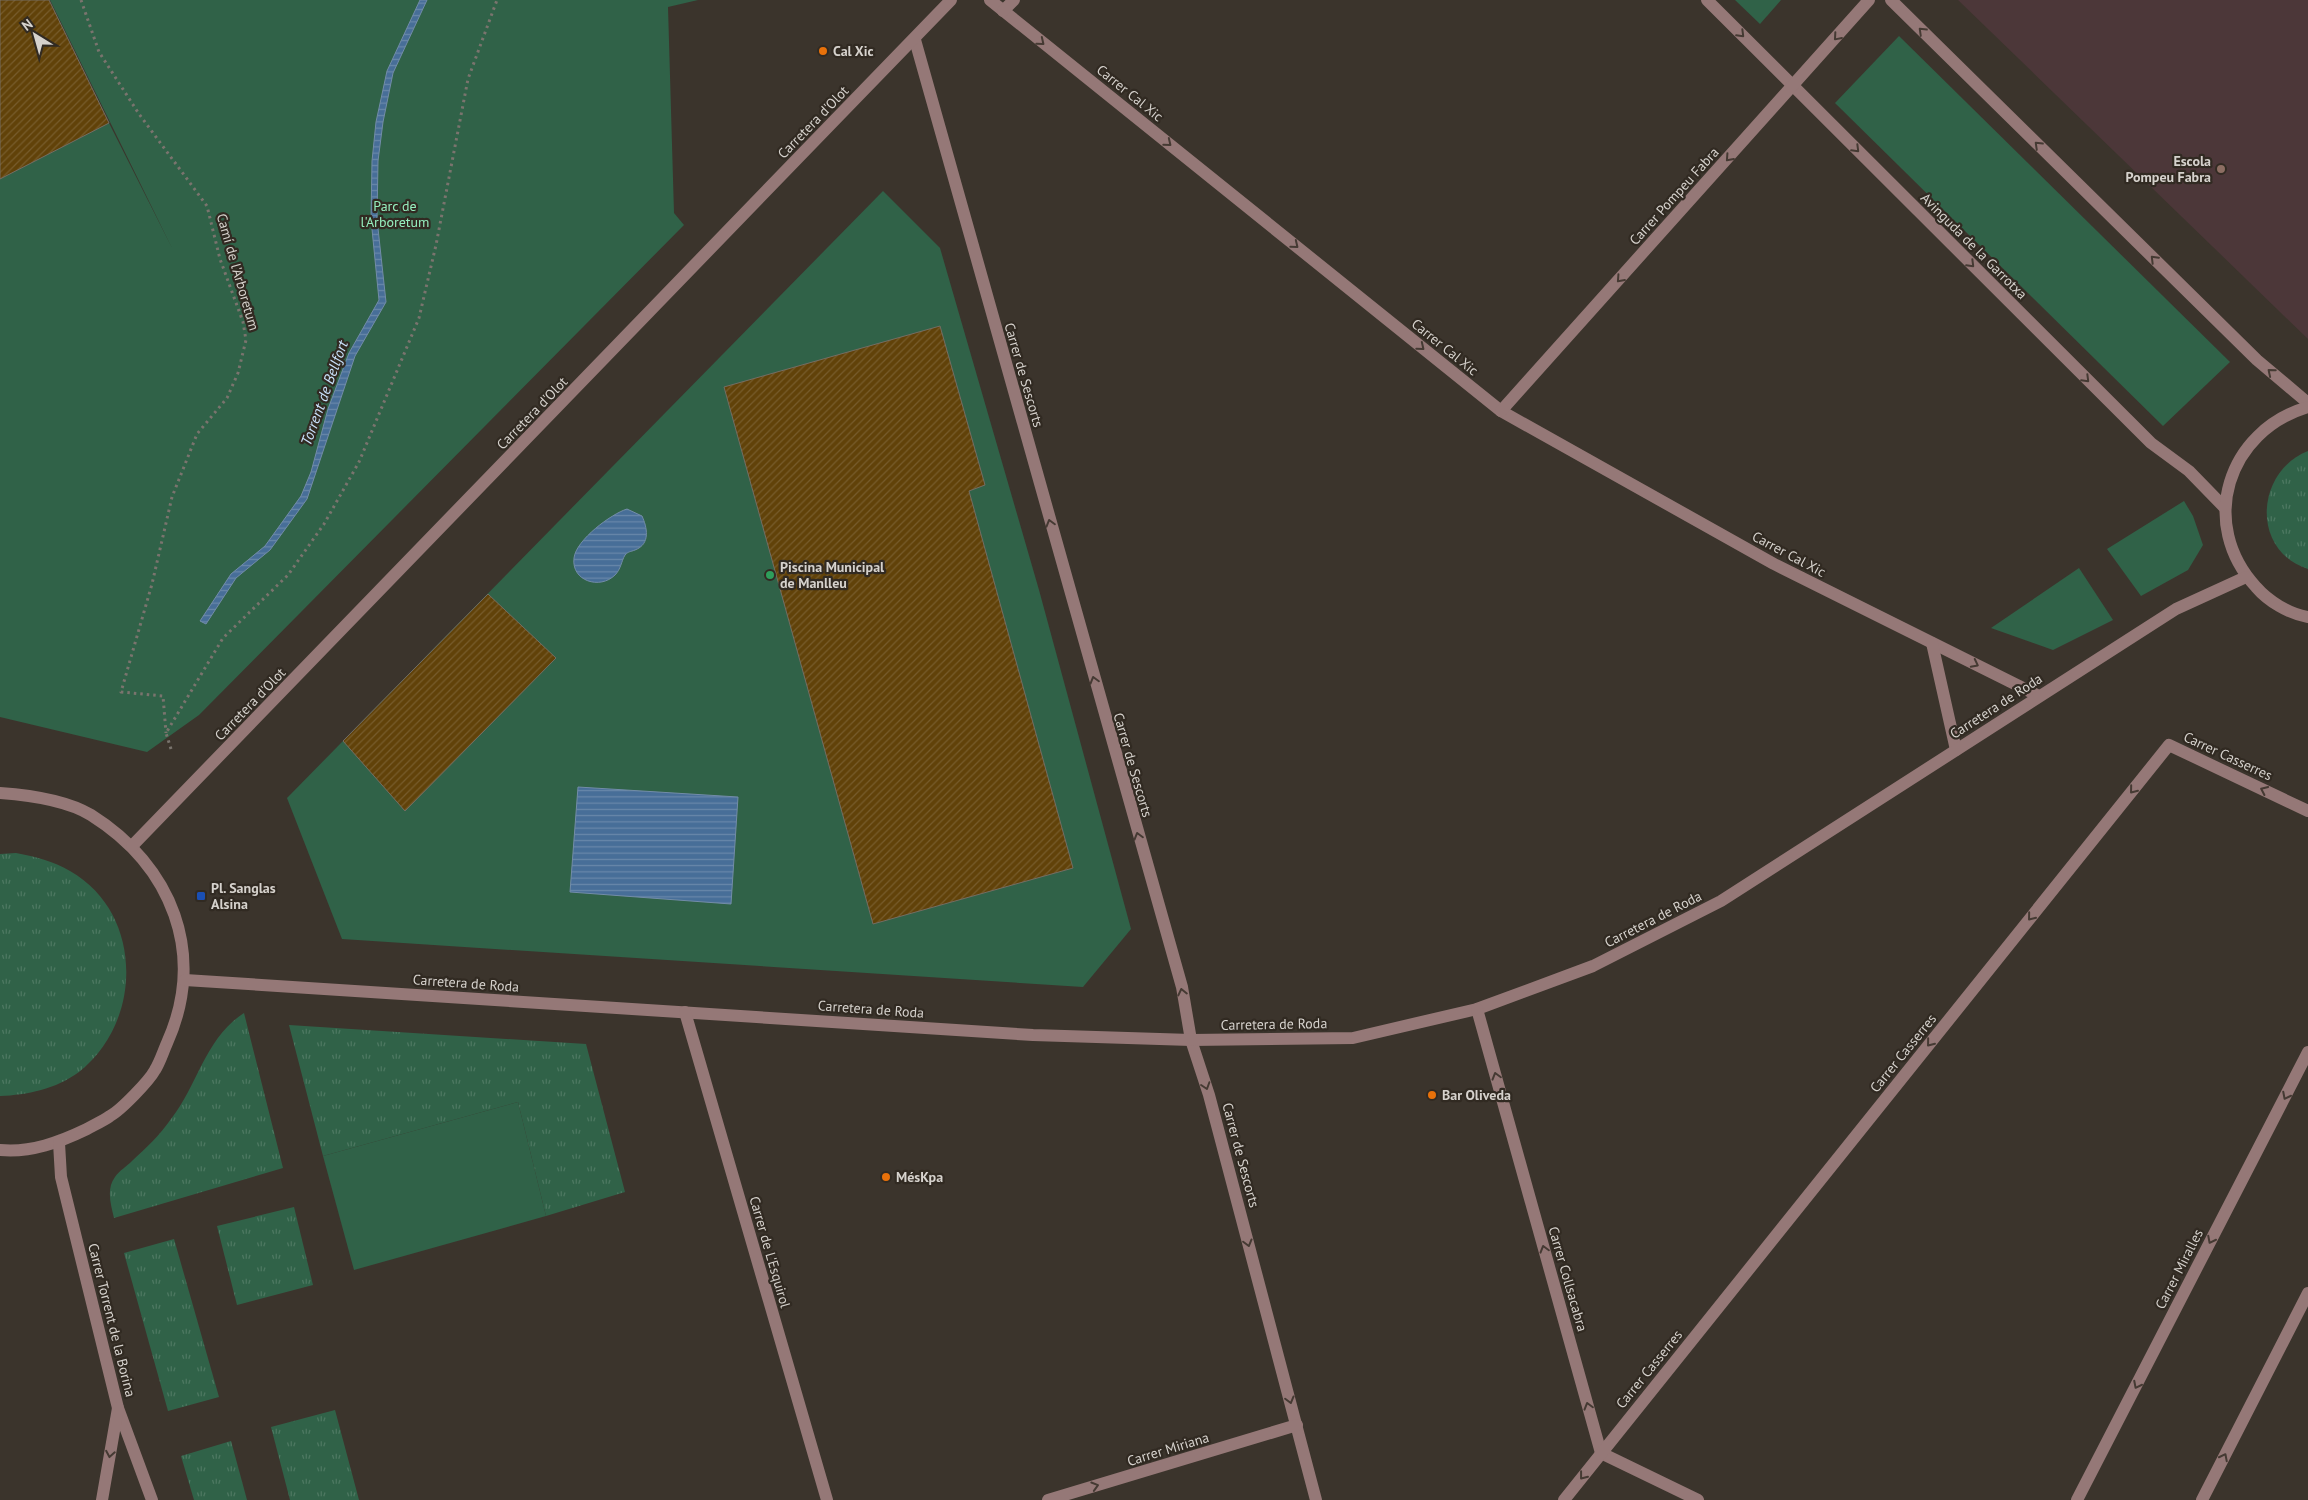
<svg xmlns="http://www.w3.org/2000/svg" width="2308" height="1500" font-family="'PT Sans',sans-serif">
<style>
.education{fill:#4c3739}
.grass{fill:url(#grass-tufts)}
.park{fill:#306248}
.water{fill:url(#water-rules);stroke:#728ca8}
.building{fill:url(#building-hatch);stroke:#746d63}
.lines{fill:none;stroke-linecap:round;stroke-linejoin:round}
.path{stroke:#7a746e;stroke-width:3;stroke-dasharray:2.5 4;stroke-linecap:butt}
.minor{stroke:#957877;stroke-width:12}
.oneway{stroke:#453a33}
.food-dot{fill:#e8710a;stroke:#312a22;stroke-width:2}
.education-dot{fill:#8d6e63;stroke:#312a22;stroke-width:2}
.leisure-dot{fill:#2e9e5b;stroke:#312a22;stroke-width:2}
.transit-dot{fill:#1a4fb4;stroke:#312a22;stroke-width:2}
.labels{text-anchor:middle;dominant-baseline:central;stroke-width:4.5;stroke-linejoin:round;paint-order:stroke}
.poi-label{font-size:14px;font-weight:bold;fill:#d6d2cd;stroke:#312a22;text-anchor:start}
.street-label{font-size:14px;fill:#d6d2cd;stroke:#312a22}
.park-label{font-size:14px;fill:#95eebe;stroke:#312a22}
.water-label{font-size:15px;font-style:italic;fill:#cae2fc;stroke:#312a22}
</style>
<defs>
<pattern id="grass-tufts" width="24" height="20" patternUnits="userSpaceOnUse" patternTransform="scale(1.25)"><rect width="24" height="20" fill="#306248"/><path d="M3 7l-1-3M5 7V3M7 7l1-3M15 17l-1-3M17 17v-4M19 17l1-3" fill="none" stroke="#4d7861"/></pattern>
<pattern id="water-rules" width="6" height="5" patternUnits="userSpaceOnUse" patternTransform="scale(1.25)"><rect width="6" height="5" fill="#476e98"/><path d="M0 2.5h6" fill="none" stroke="#6988aa"/></pattern>
<pattern id="building-hatch" width="6" height="6" patternUnits="userSpaceOnUse" patternTransform="scale(1.25)"><rect width="6" height="6" fill="#614209"/><path d="M-1 1l2-2M0 6l6-6M5 7l2-2" fill="none" stroke="#775c2c"/></pattern>
</defs>
<rect width="100%" height="100%" fill="#3b342c"/>
<!-- education -->
<polygon class="education" points="1958,0 2308,0 2308,339"/>
<!-- grass -->
<g class="grass">
<path d="M2308 451V569C2251 551 2255 472 2308 451Z"/>
<path d="M16 853C36 857 53 861 70 871 144 913 143 1022 79 1072 56 1089 27 1095 0 1096V854Z"/>
<path d="M244 1013 283 1168 114 1218C111 1205 106 1189 115 1177 119 1171 127 1166 132 1161 146 1148 160 1135 171 1119 198 1085 205 1038 244 1013Z"/>
<polygon points="289,1025 586,1044 625,1192 546,1216 518,1102 323,1156"/>
<polygon points="294,1207 313,1285 237,1305 217,1226"/>
<polygon points="174,1239 219,1397 168,1411 124,1253"/>
<polygon points="335,1410 359,1500 290,1500 271,1427"/>
<polygon points="231,1441 247,1500 194,1500 181,1456"/>
</g>
<!-- park -->
<g class="park">
<polygon points="0,0 109,123 172,248 50,0 698,0 668,7 674,213 684,225 199,715 147,752 0,717"/>
<polygon points="1735,0 1781,0 1760,24"/>
<polygon points="1899,36 2230,362 2163,426 1835,103"/>
<polygon points="883,191 940,248 1039,590 1131,929 1083,987 342,939 287,798"/>
<polygon points="2184,501 2193,516 2203,545 2188,570 2141,596 2107,549"/>
<polygon points="2079,568 2113,620 2053,650 1991,628"/>
<polygon points="518,1102 546,1216 354,1270 323,1156"/>
</g>
<!-- water -->
<g class="water">
<polygon points="420,0 427,0 393,73 383,122 378,161 377,219 386,302 355,356 307,499 270,550 236,578 206,624 200,621 231,574 265,546 301,496 311,472 328,409 349,353 379,300 371,219 372,161 376,122 387,71"/>
<path d="M627 509 642 516C647 527 651 544 635 550 630 552 629 551 625 555 621 562 621 569 615 575 600 590 571 581 574 558 576 540 611 514 627 509Z"/>
<polygon points="578,787 738,797 731,904 570,892"/>
</g>
<!-- building -->
<g class="building">
<polygon points="0,0 49,0 109,123 0,179"/>
<polygon points="940,326 985,485 969,491 1073,868 873,924 724,387"/>
<polygon points="488,594 556,658 405,811 343,741"/>
</g>
<g class="lines">
<!-- path -->
<g class="path">
<polyline points="81,0 99,52 139,114 207,206 220,259 243,322 246,340 238,373 227,398 197,434 172,497 152,584 121,692 163,696 166,733"/>
<polyline points="171,749 166,733 223,638 288,575 324,524 359,462 419,318 436,245 468,79 497,0"/>
</g>
<!-- minor -->
<g class="minor">
<polyline points="990,0 1501,411 1774,564 2039,696"/>
<polyline points="1707,0 2151,443 2189,471 2225,508"/>
<polyline points="1891,0 2257,360 2308,403"/>
<polyline points="1003,11 1014,0"/>
<polyline points="915,40 1182,987 1191,1040 1209,1095 1316,1500"/>
<path d="M2308 407C2227 431 2198 524 2256 587 2268 601 2289 614 2308 617"/>
<polyline points="1501,411 1869,0"/>
<polyline points="1932,643 1956,750"/>
<path d="M0 793C28 795 66 800 91 815 172 866 207 954 167 1043 163 1052 160 1062 155 1070 149 1081 121 1110 110 1116 103 1121 94 1125 87 1129 60 1142 31 1153 0 1150"/>
<polyline points="132,846 951,0"/>
<polyline points="185,980 1033,1035 1191,1040 1353,1038 1477,1009 1593,966 1721,901 2176,609 2246,577"/>
<polyline points="1477,1009 1601,1453 1698,1500"/>
<polyline points="685,1012 827,1500"/>
<polyline points="59,1143 61,1177 118,1408 152,1500"/>
<polyline points="102,1500 118,1408"/>
<polyline points="1048,1500 1297,1425"/>
<polyline points="1564,1500 2169,745 2308,811"/>
<polyline points="2077,1500 2308,1052"/>
<polyline points="2202,1500 2308,1293"/>
</g>
</g>
<!-- one-way arrows -->
<defs><path id="oneway-chevron" d="M-2-3.5L2.5 0L-2 3.5" fill="none" stroke-width="1.6" stroke-linecap="round" stroke-linejoin="round" transform="scale(1.25)"/></defs>
<g class="oneway">
<use href="#oneway-chevron" transform="translate(1922 31) rotate(-136)"/>
<use href="#oneway-chevron" transform="translate(1741 34) rotate(45)"/>
<use href="#oneway-chevron" transform="translate(1837 37) rotate(131)"/>
<use href="#oneway-chevron" transform="translate(1041 42) rotate(39)"/>
<use href="#oneway-chevron" transform="translate(1168 143) rotate(39)"/>
<use href="#oneway-chevron" transform="translate(2038 145) rotate(-136)"/>
<use href="#oneway-chevron" transform="translate(1856 149) rotate(45)"/>
<use href="#oneway-chevron" transform="translate(1729 158) rotate(132)"/>
<use href="#oneway-chevron" transform="translate(1295 245) rotate(39)"/>
<use href="#oneway-chevron" transform="translate(2154 259) rotate(-135)"/>
<use href="#oneway-chevron" transform="translate(1971 264) rotate(45)"/>
<use href="#oneway-chevron" transform="translate(1620 279) rotate(132)"/>
<use href="#oneway-chevron" transform="translate(1421 347) rotate(39)"/>
<use href="#oneway-chevron" transform="translate(2271 372) rotate(-140)"/>
<use href="#oneway-chevron" transform="translate(2086 379) rotate(45)"/>
<use href="#oneway-chevron" transform="translate(1050 523) rotate(-106)"/>
<use href="#oneway-chevron" transform="translate(1975 664) rotate(27)"/>
<use href="#oneway-chevron" transform="translate(1094 680) rotate(-106)"/>
<use href="#oneway-chevron" transform="translate(2133 790) rotate(129)"/>
<use href="#oneway-chevron" transform="translate(2264 790) rotate(-155)"/>
<use href="#oneway-chevron" transform="translate(1138 836) rotate(-106)"/>
<use href="#oneway-chevron" transform="translate(2031 917) rotate(129)"/>
<use href="#oneway-chevron" transform="translate(1182 992) rotate(-103)"/>
<use href="#oneway-chevron" transform="translate(1930 1043) rotate(129)"/>
<use href="#oneway-chevron" transform="translate(1496 1076) rotate(-106)"/>
<use href="#oneway-chevron" transform="translate(1206 1086) rotate(72)"/>
<use href="#oneway-chevron" transform="translate(2286 1096) rotate(117)"/>
<use href="#oneway-chevron" transform="translate(2211 1240) rotate(117)"/>
<use href="#oneway-chevron" transform="translate(1248 1243) rotate(75)"/>
<use href="#oneway-chevron" transform="translate(1544 1249) rotate(-106)"/>
<use href="#oneway-chevron" transform="translate(2137 1385) rotate(117)"/>
<use href="#oneway-chevron" transform="translate(1290 1400) rotate(75)"/>
<use href="#oneway-chevron" transform="translate(1588 1406) rotate(-106)"/>
<use href="#oneway-chevron" transform="translate(110 1454) rotate(100)"/>
<use href="#oneway-chevron" transform="translate(2224 1457) rotate(-63)"/>
<use href="#oneway-chevron" transform="translate(1583 1476) rotate(128)"/>
<use href="#oneway-chevron" transform="translate(1095 1486) rotate(-17)"/>
</g>
<!-- markers -->
<g class="food-dot">
<circle cx="823" cy="51" r="5"/>
<circle cx="1432" cy="1095" r="5"/>
<circle cx="886" cy="1177" r="5"/>
</g>
<circle class="education-dot" cx="2221" cy="169" r="5"/>
<circle class="leisure-dot" cx="770" cy="575" r="5"/>
<rect class="transit-dot" x="196" y="891" width="10" height="10" rx="2.5"/>
<g class="labels">
<!-- poi labels -->
<g class="poi-label">
<text x="833" y="51">Cal Xic</text>
<text x="2211" y="161" text-anchor="end">Escola<tspan x="2211" dy="16">Pompeu Fabra</tspan></text>
<text x="780" y="567">Piscina Municipal<tspan x="780" dy="16">de Manlleu</tspan></text>
<text x="211" y="888">Pl. Sanglas<tspan x="211" dy="16">Alsina</tspan></text>
<text x="1442" y="1095">Bar Oliveda</text>
<text x="896" y="1177">MésKpa</text>
</g>
<!-- street labels -->
<g class="street-label">
<text transform="translate(1130 93) rotate(39)">Carrer Cal Xic</text>
<text transform="translate(813 122) rotate(-46)">Carretera d'Olot</text>
<text transform="translate(1674 196) rotate(-48)">Carrer Pompeu Fabra</text>
<text transform="translate(1974 246) rotate(45)">Avinguda de la Garrotxa</text>
<text transform="translate(238 272) rotate(74)">Camí de l'Arboretum</text>
<text transform="translate(1445 347) rotate(39)">Carrer Cal Xic</text>
<text transform="translate(1024 375) rotate(74)">Carrer de Sescorts</text>
<text transform="translate(532 413) rotate(-46)">Carretera d'Olot</text>
<text transform="translate(1789 554) rotate(28)">Carrer Cal Xic</text>
<text transform="translate(250 704) rotate(-46)">Carretera d'Olot</text>
<text transform="translate(1996 706) rotate(-33)">Carretera de Roda</text>
<text transform="translate(2228 756) rotate(25)">Carrer Casserres</text>
<text transform="translate(1133 765) rotate(74)">Carrer de Sescorts</text>
<text transform="translate(1653 919) rotate(-27)">Carretera de Roda</text>
<text transform="translate(466 983) rotate(4)">Carretera de Roda</text>
<text transform="translate(871 1009) rotate(4)">Carretera de Roda</text>
<text transform="translate(1274 1024) rotate(-1)">Carretera de Roda</text>
<text transform="translate(1903 1053) rotate(-51)">Carrer Casserres</text>
<text transform="translate(1241 1155) rotate(75)">Carrer de Sescorts</text>
<text transform="translate(770 1252) rotate(74)">Carrer de L'Esquirol</text>
<text transform="translate(2179 1269) rotate(-63)">Carrer Miralles</text>
<text transform="translate(1568 1279) rotate(74)">Carrer Collsacabra</text>
<text transform="translate(112 1320) rotate(76)">Carrer Torrent de la Borina</text>
<text transform="translate(1649 1369) rotate(-51)">Carrer Casserres</text>
<text transform="translate(1168 1449) rotate(-17)">Carrer Miriana</text>
</g>
<!-- park labels -->
<g class="park-label">
<text x="395" y="206">Parc de<tspan x="395" dy="16">l'Arboretum</tspan></text>
</g>
<!-- water labels -->
<g class="water-label">
<text transform="translate(324 393) rotate(-70)">Torrent de Bellfort</text>
</g>
</g>
<!-- north arrow -->
<g transform="translate(35 35) rotate(323)" stroke="#312a22" stroke-width="4" paint-order="stroke">
<path d="M0-4L9 19L0 12L-9 19Z" fill="#d6d2cd"/>
<text y="-8" font-size="14" font-weight="bold" text-anchor="middle" fill="#d6d2cd">N</text>
</g>
</svg>
